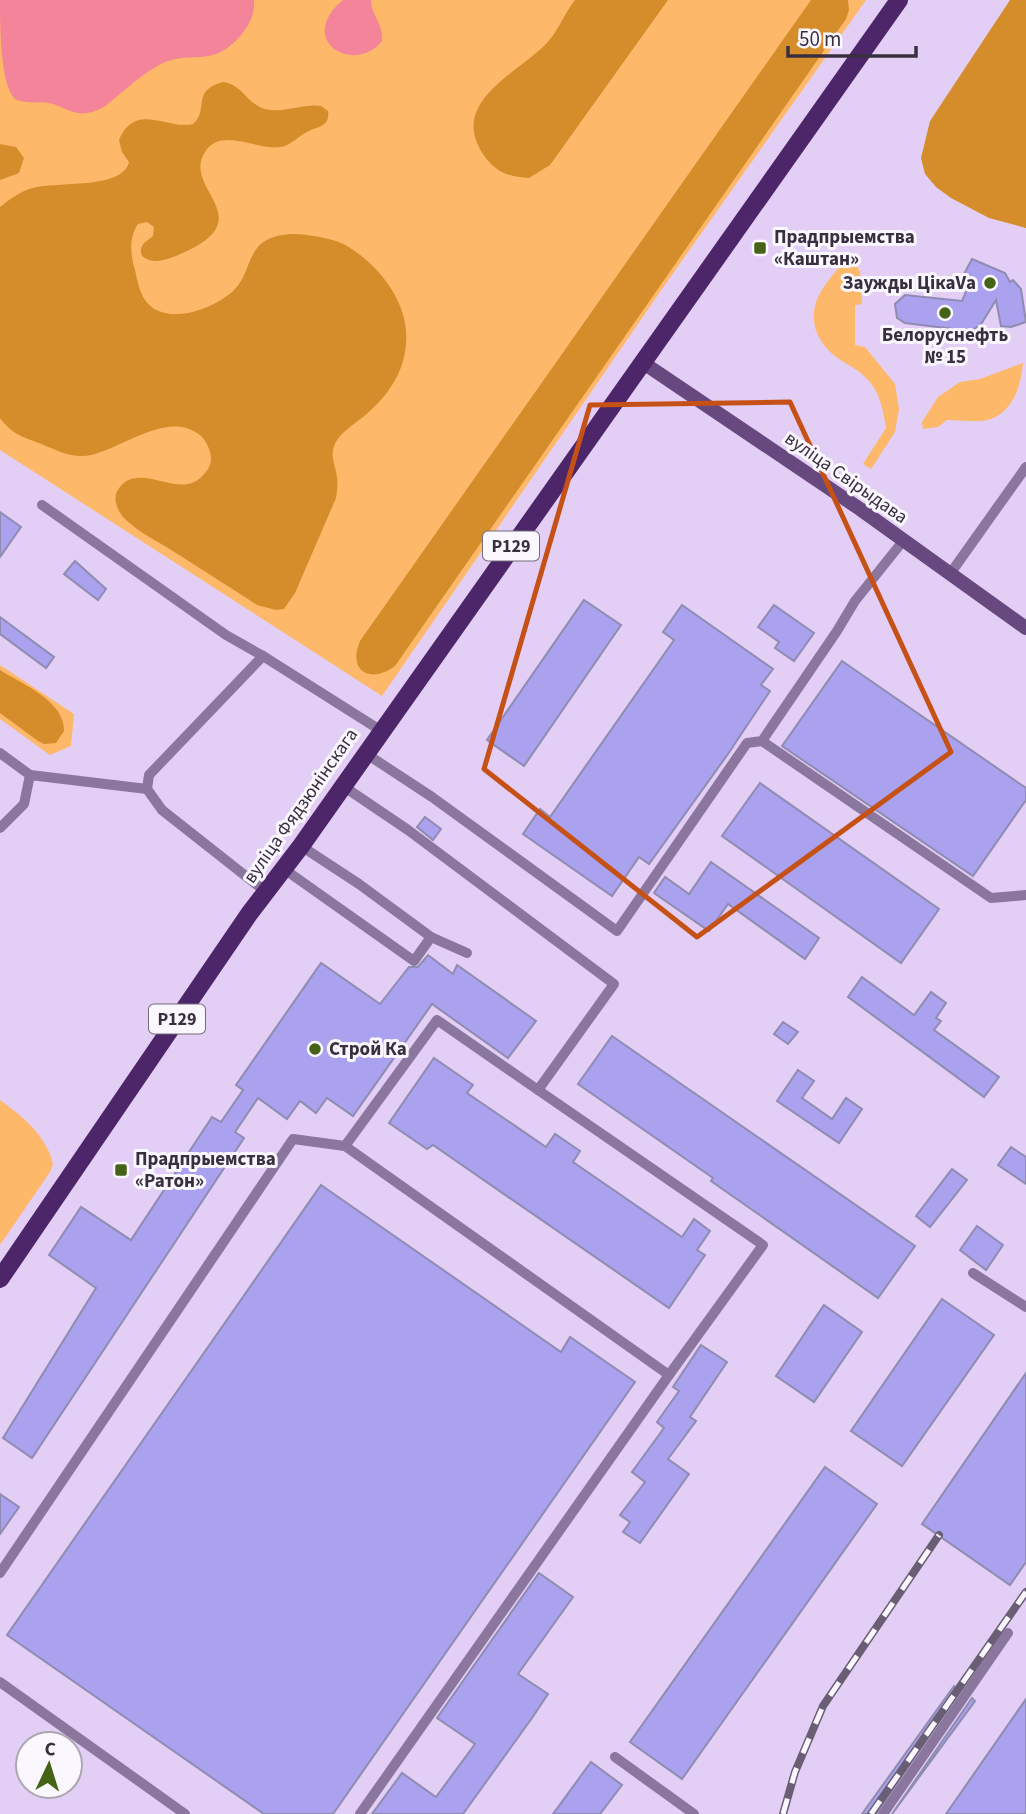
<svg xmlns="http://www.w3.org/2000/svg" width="1026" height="1814" font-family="'Source Sans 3',sans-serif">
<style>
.green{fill:#fdb869}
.forest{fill:#d58c2a}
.water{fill:#f4849a}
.building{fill:#aba2ef;stroke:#8f8bb1;stroke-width:2}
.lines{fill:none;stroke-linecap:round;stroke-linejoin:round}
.service{stroke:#8b779e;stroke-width:10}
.secondary{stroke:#67487f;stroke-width:14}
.primary{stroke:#4d2569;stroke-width:18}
.rail-casing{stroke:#6a5e74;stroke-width:8}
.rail{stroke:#fbf7ff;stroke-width:5;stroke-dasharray:16;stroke-linecap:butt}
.marked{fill:none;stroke:#c55116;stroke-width:5;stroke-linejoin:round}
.poi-dot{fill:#456316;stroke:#fbf7ff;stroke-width:2.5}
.labels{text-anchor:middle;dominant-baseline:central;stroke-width:6;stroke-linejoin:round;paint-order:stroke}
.shield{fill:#fbf7ff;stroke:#726c79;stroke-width:2}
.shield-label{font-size:18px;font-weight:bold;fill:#38303f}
.poi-label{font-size:19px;font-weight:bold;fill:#38303f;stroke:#fbf7ff;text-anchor:start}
.street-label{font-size:19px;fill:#38303f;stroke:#fbf7ff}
</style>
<rect width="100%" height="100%" fill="#e3cff5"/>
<!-- green -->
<g class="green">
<polygon points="0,0 866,0 662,289 382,696 0,450"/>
<path d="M848 262 856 264 860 272 862 304 855 305V345L865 347 895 384 899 409 895 432 871 469 863 464 886 428C883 410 880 391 866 378 859 370 848 365 839 359 812 340 805 311 826 284 832 276 838 266 848 262Z"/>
<path d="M1023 363C1021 385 1014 410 991 419 979 423 960 420 947 420L938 427 923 429 922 422 938 397 960 382 980 379Z"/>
<polygon points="0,665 74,714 71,746 50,755 0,719"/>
<path d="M0 1100C23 1117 46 1135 53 1164L50 1172 0 1245Z"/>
</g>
<!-- forest -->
<g class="forest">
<path d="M575 0H668L550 165 529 178C508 177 495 172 483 154 449 103 516 74 545 45 558 32 564 14 575 0Z"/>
<path d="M811 0H848L849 10 846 19 395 666C371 684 347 672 360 641Z"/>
<polygon points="1010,0 1026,0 1026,228 989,218 951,198 936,187 925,174 921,158 930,121"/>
<path d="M223 82C242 84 247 104 265 109 283 114 303 103 321 106L328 111C330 126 320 126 309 131 299 135 292 145 281 147 258 151 221 126 205 152 180 190 269 220 173 257 162 261 152 264 142 256 138 245 146 242 153 236L154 227 147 222 138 224C129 237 130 254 135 270 137 279 139 291 145 300 164 328 216 309 235 289 249 275 248 251 265 241 277 234 293 233 307 235 320 237 335 239 347 246 377 264 403 296 406 330 409 368 388 398 359 420 350 427 338 435 334 446 330 457 336 467 337 477 338 484 337 491 336 498L295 593 284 609 276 610 257 605C228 586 198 567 168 548 153 539 136 530 124 518 118 511 114 502 116 494 118 488 124 481 131 479 156 472 185 499 205 473 209 468 211 464 211 458 211 451 206 440 200 435 166 408 118 453 84 456 68 457 54 449 39 443 22 437 11 433 0 418V207C10 199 21 191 33 188 56 181 123 190 129 162L122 152 119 140C136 101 166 130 193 124 210 109 190 91 223 82Z"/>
<polygon points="0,144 16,147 24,158 19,173 0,180"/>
<path d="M0 670C22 684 65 701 64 731L56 743 44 744 38 741 0 713Z"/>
</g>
<!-- water -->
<g class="water">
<path d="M0 0H254C255 14 250 24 241 35 211 70 191 49 161 64 141 74 122 93 104 107 79 119 75 112 53 104 41 100 26 105 15 99 0 85 0 24 0 0Z"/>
<path d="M343 0H371C371 15 384 25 382 41 354 76 295 40 343 0Z"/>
</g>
<!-- building -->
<g class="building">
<polygon points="972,259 1005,273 1010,282 1013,280 1021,289 1026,322 1011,327 1001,326 996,300 980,326 970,331 905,323 897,318 895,304 905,295 962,301 972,278 964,274"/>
<polygon points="0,512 21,527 0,557"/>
<polygon points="75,561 106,589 98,600 64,574"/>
<polygon points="584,600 621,625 524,766 487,740"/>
<polygon points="682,605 773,669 761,685 770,691 728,754 649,864 639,857 612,896 523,834 540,809 550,817 674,640 663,632"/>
<polygon points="774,605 814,633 794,661 775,648 779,642 758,627"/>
<polygon points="0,617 54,657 46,668 0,634"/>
<polygon points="842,661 1026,788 1026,800 973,876 782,746"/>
<polygon points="760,783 939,909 901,963 722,836"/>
<polygon points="425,817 441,829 433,840 417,827"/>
<polygon points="711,862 819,938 805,959 728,904 709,931 654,893 665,877 689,894"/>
<polygon points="428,955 453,974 457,965 536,1021 508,1058 432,1004 353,1116 327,1098 316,1113 300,1101 287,1119 258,1098 235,1132 244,1138 32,1458 3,1438 96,1288 49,1255 81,1207 131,1240 212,1117 221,1122 243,1090 236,1085 321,963 380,1004 409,967 418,967"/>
<polygon points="862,977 914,1015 931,992 946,1003 936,1018 941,1021 934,1030 999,1077 984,1097 848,997"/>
<polygon points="783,1022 798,1032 788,1044 774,1034"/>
<polygon points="612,1036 915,1246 878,1298 711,1181 713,1178 578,1084"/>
<polygon points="434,1058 473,1085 467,1093 546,1147 555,1134 580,1151 573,1162 682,1237 694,1219 710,1231 697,1250 705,1255 669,1308 433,1145 427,1149 389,1123"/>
<polygon points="798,1070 814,1081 802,1098 832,1119 846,1098 862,1109 839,1143 777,1101"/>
<polygon points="1011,1147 1026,1157 1026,1184 998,1165"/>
<polygon points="952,1169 967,1180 930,1227 916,1216"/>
<polygon points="321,1185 561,1352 570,1337 635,1382 333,1814 264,1814 7,1635"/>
<polygon points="977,1226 1003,1245 986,1270 960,1250"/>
<polygon points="942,1299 994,1335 902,1466 851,1431"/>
<polygon points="824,1305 862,1332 814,1402 776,1376"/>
<polygon points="701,1345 727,1362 690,1417 696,1421 668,1459 689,1474 640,1543 623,1532 630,1522 620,1515 645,1482 632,1472 664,1428 657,1422 679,1391 673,1387"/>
<polygon points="1026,1373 1026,1562 1010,1585 922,1524"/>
<polygon points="825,1467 877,1504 682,1779 630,1742"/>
<polygon points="0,1494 19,1507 0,1534"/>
<polygon points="539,1573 573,1597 518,1674 548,1694 532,1718 463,1814 372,1814 402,1773 436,1797 475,1744 437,1718"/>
<polygon points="954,1686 960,1690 876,1814 862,1814"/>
<polygon points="972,1698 975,1701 892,1814"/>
<polygon points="1026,1699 1026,1814 946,1814"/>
<polygon points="591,1762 622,1785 600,1814 553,1814"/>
</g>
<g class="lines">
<!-- service -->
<g class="service">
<polyline points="42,505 226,635 263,656"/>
<polyline points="950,574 1026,467"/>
<polyline points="762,741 991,898 1026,895"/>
<polyline points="0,753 30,775 147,789"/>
<polyline points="365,753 432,797 617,931 747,743 762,741 837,631 855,601 903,541"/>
<polyline points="343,786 408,830 614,984 538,1090 437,1020 345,1146"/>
<polyline points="0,828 24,804 30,775"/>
<polyline points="301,846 359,884 431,937"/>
<polyline points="284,869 414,961 431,937 467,953"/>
<polyline points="266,892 162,810 147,789 149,775 263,656 380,730"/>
<polyline points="538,1090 763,1245 669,1375"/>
<polyline points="973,1273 1026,1307"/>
<polyline points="0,1573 293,1139 345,1146 669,1375 360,1814"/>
<polyline points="0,1682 185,1814"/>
<polyline points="615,1757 694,1814"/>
<polyline points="883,1814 1008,1633"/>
</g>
<!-- secondary -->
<polyline class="secondary" points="642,362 860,509 1026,628"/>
<!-- primary -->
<polyline class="primary" points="0,1279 249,914 301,846 899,0"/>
<!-- rail casing -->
<g class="rail-casing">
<g id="rail">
<polyline points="783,1814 795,1772 823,1706 939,1535"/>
<polyline points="871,1814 1026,1592"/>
</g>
</g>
<!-- rail -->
<use href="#rail" class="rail"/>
</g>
<!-- marked area -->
<path class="marked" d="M790 402 951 752 697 937 484 769 590 405Z"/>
<!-- markers -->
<g class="poi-dot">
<rect x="753" y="241" width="14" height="14" rx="3.5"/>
<circle cx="990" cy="283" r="7"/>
<circle cx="945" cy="313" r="7"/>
<circle cx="315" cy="1049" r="7"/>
<rect x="114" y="1163" width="14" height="14" rx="3.5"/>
</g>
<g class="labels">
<!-- shield labels -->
<g class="shield">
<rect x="483" y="531.5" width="56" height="29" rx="5"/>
<rect x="149" y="1004.5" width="56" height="29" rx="5"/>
</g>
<g class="shield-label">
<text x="511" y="546">Р129</text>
<text x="177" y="1019">Р129</text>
</g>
<!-- poi labels -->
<g class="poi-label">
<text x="774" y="237">Прадпрыемства<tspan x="774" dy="22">«Каштан»</tspan></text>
<text x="976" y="283" text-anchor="end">Заужды ЦікаVа</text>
<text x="945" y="335" text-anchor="middle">Белоруснефть<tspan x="945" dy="22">№ 15</tspan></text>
<text x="329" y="1049">Строй Ка</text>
<text x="135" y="1159">Прадпрыемства<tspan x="135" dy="22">«Ратон»</tspan></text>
</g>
<!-- street labels -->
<g class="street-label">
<text transform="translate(846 478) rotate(35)">вуліца Свірыдава</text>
<text transform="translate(301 806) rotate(-55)">вуліца Фядзюнінскага</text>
</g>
</g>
<!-- north arrow -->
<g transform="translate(49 1765) rotate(4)"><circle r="33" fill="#fbf7ff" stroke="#ada7b2" stroke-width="2"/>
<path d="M0-5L12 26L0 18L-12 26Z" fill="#456316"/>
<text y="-10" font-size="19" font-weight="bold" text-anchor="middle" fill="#38303f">С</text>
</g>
<!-- scale -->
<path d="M788 46v10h128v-10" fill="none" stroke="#38303f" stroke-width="3.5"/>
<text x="799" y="46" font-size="21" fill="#38303f" stroke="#fbf7ff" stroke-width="5" paint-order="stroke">50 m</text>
</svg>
